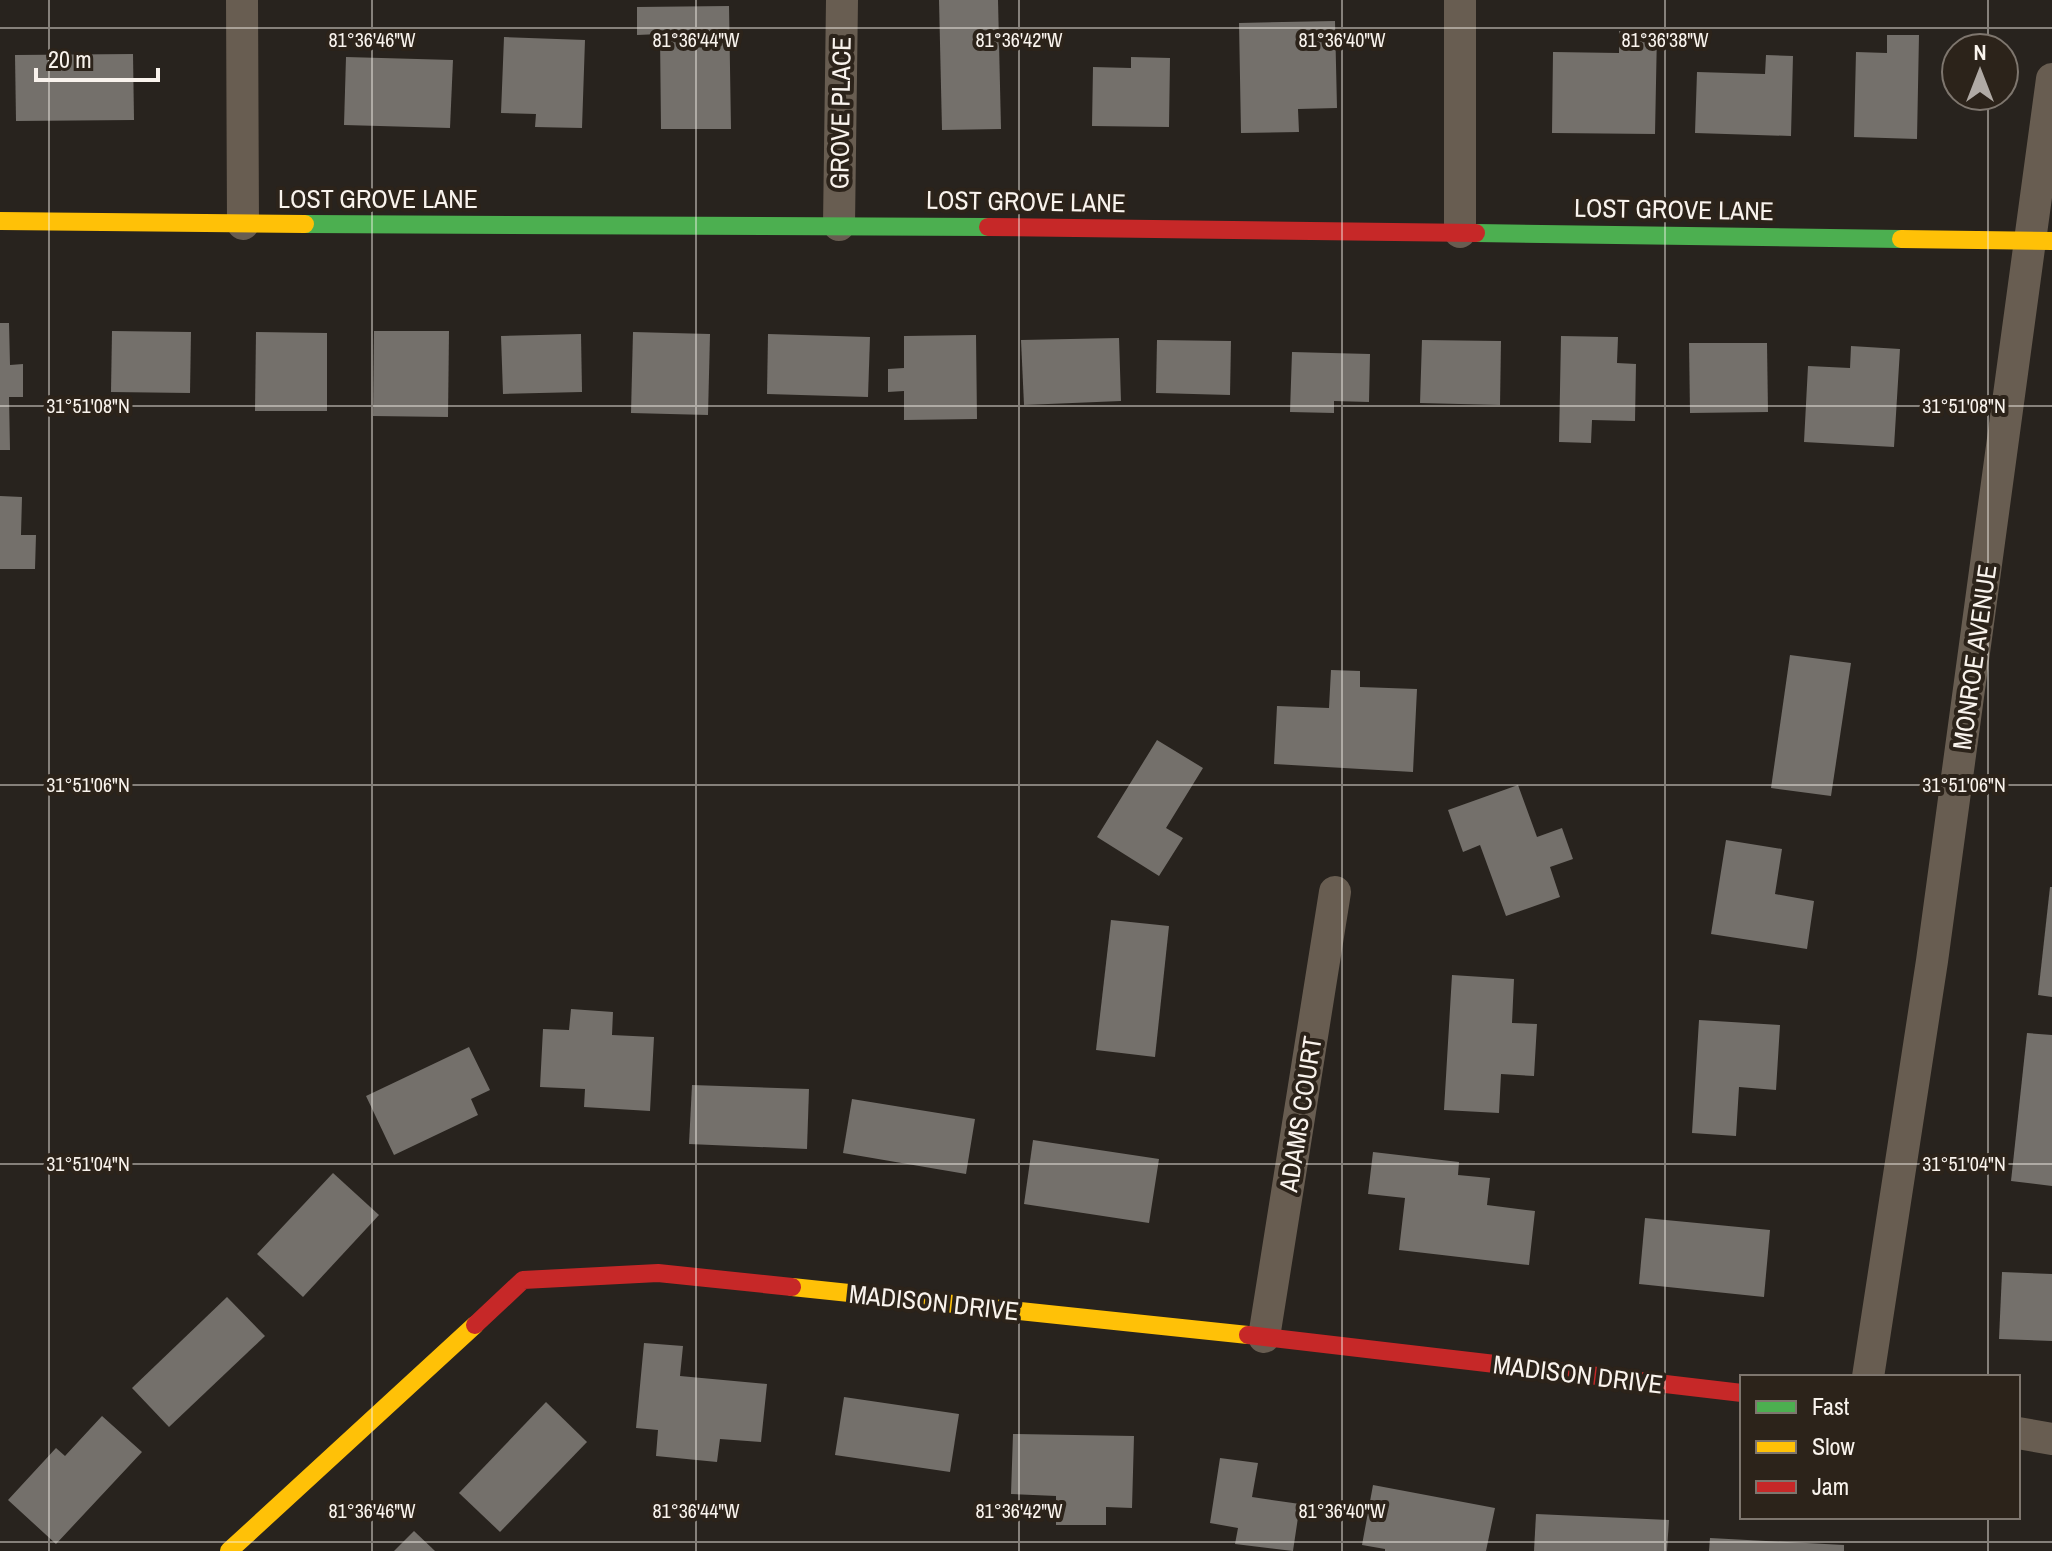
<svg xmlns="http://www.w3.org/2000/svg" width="2052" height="1551" font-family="'Archivo Narrow',sans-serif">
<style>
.building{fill:#74706b}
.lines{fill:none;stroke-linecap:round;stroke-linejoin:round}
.street{stroke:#685d51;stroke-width:32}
.fast{stroke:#4caf50;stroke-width:18}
.slow{stroke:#ffc107;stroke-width:18}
.jam{stroke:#c62828;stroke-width:18}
.ticks{fill:none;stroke:#f9f3ed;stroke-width:2;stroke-opacity:0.45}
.labels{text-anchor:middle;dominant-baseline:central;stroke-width:8;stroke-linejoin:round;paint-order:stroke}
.street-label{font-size:26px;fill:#f9f3ed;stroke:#2c231a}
.ticks-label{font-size:20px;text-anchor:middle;fill:#f9f3ed;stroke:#2c231a;stroke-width:8;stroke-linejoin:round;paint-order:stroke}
</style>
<rect width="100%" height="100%" fill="#28231e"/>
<!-- building -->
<g class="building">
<polygon points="939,0 998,0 1001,129 942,130"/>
<polygon points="729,6 731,129 661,129 660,34 637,35 637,7"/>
<polygon points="1335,21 1337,108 1298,109 1299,132 1241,133 1239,23"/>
<polygon points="1619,31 1657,32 1655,134 1552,133 1553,52 1619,53"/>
<polygon points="1887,35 1919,35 1917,139 1854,137 1856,52 1887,53"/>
<polygon points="504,37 585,40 582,128 535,127 536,114 501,113"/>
<polygon points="133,54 134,120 16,121 15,55"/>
<polygon points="1766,55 1793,56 1791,136 1695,133 1697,72 1765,74"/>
<polygon points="346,57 453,60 450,128 344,125"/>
<polygon points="1131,57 1170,58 1169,127 1092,126 1093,67 1131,68"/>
<polygon points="0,323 9,323 10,365 23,364 23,397 9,397 10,450 0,450"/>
<polygon points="112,331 191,332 190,393 111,392"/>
<polygon points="374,331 449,331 448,417 373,416"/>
<polygon points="256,332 327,333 327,411 255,411"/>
<polygon points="633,332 710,334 708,415 631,413"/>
<polygon points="581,334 582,392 503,394 501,336"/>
<polygon points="768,334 870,337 868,397 767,394"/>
<polygon points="976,335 977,419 904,420 904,391 888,392 888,369 904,368 904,336"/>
<polygon points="1561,336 1618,337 1617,363 1636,364 1635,421 1592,420 1591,443 1559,442"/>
<polygon points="1119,338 1121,401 1024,405 1021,340"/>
<polygon points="1157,340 1231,341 1230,395 1156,393"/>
<polygon points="1422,340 1501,341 1500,405 1420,403"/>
<polygon points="1689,343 1767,343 1768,412 1690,413"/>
<polygon points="1851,346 1900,349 1894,447 1804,442 1808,366 1850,368"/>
<polygon points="1292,352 1370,354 1369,402 1334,401 1334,413 1290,412"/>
<polygon points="0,496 22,497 21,535 36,535 35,569 0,569"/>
<polygon points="1790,655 1851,663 1831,796 1771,788"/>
<polygon points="1331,670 1360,671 1360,687 1417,689 1413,772 1274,764 1277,706 1329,708"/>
<polygon points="1157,740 1203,768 1166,828 1183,838 1159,876 1097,837"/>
<polygon points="1518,785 1537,837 1562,828 1573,859 1550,867 1560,897 1506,916 1480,845 1463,852 1448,810"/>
<polygon points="1726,840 1782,849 1775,894 1814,901 1807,949 1711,934"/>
<polygon points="2050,887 2052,887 2052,997 2038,995"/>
<polygon points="1111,920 1169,926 1155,1057 1096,1050"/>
<polygon points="1452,975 1514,979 1512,1023 1537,1024 1534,1076 1501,1074 1499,1113 1444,1110"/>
<polygon points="571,1009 613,1012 612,1035 654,1037 650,1111 584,1107 585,1089 540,1087 543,1029 569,1030"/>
<polygon points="1699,1020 1780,1025 1776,1090 1739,1087 1736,1136 1692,1133"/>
<polygon points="2027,1033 2052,1035 2052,1186 2011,1181"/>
<polygon points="469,1047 490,1090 471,1099 478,1115 394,1155 366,1096"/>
<polygon points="692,1085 809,1089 807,1149 689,1144"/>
<polygon points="852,1099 975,1119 966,1174 843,1153"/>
<polygon points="1033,1140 1159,1159 1149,1223 1024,1204"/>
<polygon points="1373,1152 1459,1162 1458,1175 1490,1178 1487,1205 1535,1211 1529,1265 1399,1250 1405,1198 1368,1194"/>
<polygon points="333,1173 379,1215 303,1297 257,1254"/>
<polygon points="1645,1218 1770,1230 1764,1297 1639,1284"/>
<polygon points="2002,1272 2052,1274 2052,1341 1999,1339"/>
<polygon points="227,1297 265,1336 169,1427 132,1388"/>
<polygon points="644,1343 683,1346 680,1376 767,1384 761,1442 720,1439 717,1462 656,1456 658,1430 636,1428"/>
<polygon points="844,1397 959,1414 950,1472 835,1455"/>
<polygon points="546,1402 587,1442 500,1532 459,1493"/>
<polygon points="102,1416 142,1452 56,1544 8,1500 56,1448 65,1456"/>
<polygon points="1013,1434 1134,1436 1132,1508 1106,1507 1106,1525 1056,1525 1056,1496 1011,1494"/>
<polygon points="1220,1458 1258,1463 1252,1497 1300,1504 1293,1551 1235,1544 1238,1528 1210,1523"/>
<polygon points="1373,1485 1495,1508 1486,1551 1385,1551 1385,1549 1362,1545"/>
<polygon points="1536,1514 1669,1520 1667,1551 1534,1551"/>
<polygon points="414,1531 435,1551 394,1551"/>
<polygon points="1710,1538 1844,1545 1844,1551 1709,1551"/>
</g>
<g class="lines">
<!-- street -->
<g class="street">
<polyline points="242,0 243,224"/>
<polyline points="839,225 842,0"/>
<polyline points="1460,232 1460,0"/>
<polyline points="1264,1337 1335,892"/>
<polyline points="1868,1377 1932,961 2052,79"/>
<polyline points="2018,1433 2052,1439"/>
</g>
<!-- fast -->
<g class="fast">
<polyline points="305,224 988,227"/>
<polyline points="1476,233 1901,239"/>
</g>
<!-- slow -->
<g class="slow">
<polyline points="0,221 305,224"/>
<polyline points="1901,239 2052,241"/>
<polyline points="792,1287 1248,1335"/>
<polyline points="229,1551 475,1325"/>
</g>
<!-- jam -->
<g class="jam">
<polyline points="988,227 1476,233"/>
<polyline points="475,1325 523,1280 658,1273 792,1287"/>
<polyline points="1248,1335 1742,1393"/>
</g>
</g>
<!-- ticks -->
<path class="ticks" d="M49 0V1551M372 0V1551M696 0V1551M1019 0V1551M1342 0V1551M1665 0V1551M1988 0V48M0 28H2052M1988 96V1377M0 406H2052M0 785H2052M0 1164H2052M1988 1517V1551M0 1542H2052"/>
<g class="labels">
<!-- street labels -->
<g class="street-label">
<text transform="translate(840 113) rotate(-89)">GROVE PLACE</text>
<text x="378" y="198">LOST GROVE LANE</text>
<text transform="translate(1026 201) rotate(1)">LOST GROVE LANE</text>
<text transform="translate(1674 209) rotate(1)">LOST GROVE LANE</text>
<text transform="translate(1974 657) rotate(-82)">MONROE AVENUE</text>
<text transform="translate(1300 1114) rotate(-81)">ADAMS COURT</text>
<text transform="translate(934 1302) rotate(6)">MADISON DRIVE</text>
<text transform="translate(1578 1374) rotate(7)">MADISON DRIVE</text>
</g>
</g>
<g class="ticks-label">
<text x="372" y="47">81°36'46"W</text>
<text x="696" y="47">81°36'44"W</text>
<text x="1019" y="47">81°36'42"W</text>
<text x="1342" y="47">81°36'40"W</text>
<text x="1665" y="47">81°36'38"W</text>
<text x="88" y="413">31°51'08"N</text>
<text x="1964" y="413">31°51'08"N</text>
<text x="88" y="792">31°51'06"N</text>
<text x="1964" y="792">31°51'06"N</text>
<text x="88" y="1171">31°51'04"N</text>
<text x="1964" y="1171">31°51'04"N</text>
<text x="372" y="1518">81°36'46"W</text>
<text x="696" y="1518">81°36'44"W</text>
<text x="1019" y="1518">81°36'42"W</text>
<text x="1342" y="1518">81°36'40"W</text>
</g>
<!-- legend -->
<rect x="1740" y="1375" width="280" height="144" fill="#2c231a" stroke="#7e766e" stroke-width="2"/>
<rect x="1756" y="1401" width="40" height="12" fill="#4caf50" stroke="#7e766e" stroke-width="2"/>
<text x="1812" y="1415" font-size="24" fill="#f9f3ed">Fast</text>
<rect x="1756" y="1441" width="40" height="12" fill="#ffc107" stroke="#7e766e" stroke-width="2"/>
<text x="1812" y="1455" font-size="24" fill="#f9f3ed">Slow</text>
<rect x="1756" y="1481" width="40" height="12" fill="#c62828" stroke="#7e766e" stroke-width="2"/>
<text x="1812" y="1495" font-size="24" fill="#f9f3ed">Jam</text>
<!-- north arrow -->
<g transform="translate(1980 72)"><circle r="38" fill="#2c231a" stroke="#7e766e" stroke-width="2"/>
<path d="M0-6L14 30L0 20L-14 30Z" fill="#b0aaa5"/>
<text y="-12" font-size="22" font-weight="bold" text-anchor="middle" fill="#f9f3ed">N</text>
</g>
<!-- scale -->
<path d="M36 68v12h122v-12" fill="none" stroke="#f9f3ed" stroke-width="4"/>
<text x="48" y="68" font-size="24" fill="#f9f3ed" stroke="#2c231a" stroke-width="6" paint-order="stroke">20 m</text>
</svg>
